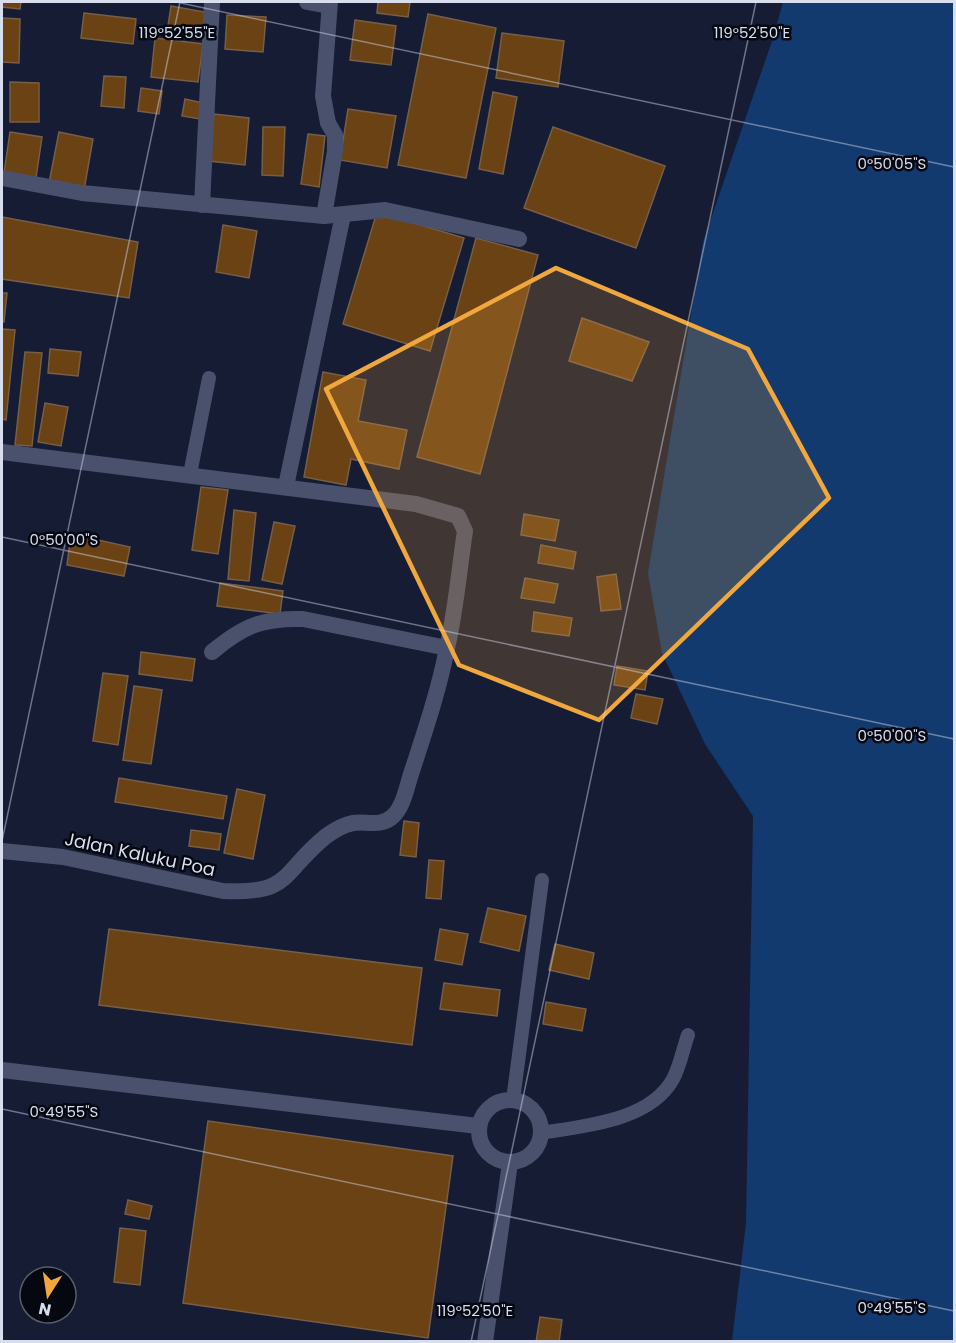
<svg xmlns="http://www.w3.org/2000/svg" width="956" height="1343" font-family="Poppins,sans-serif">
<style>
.water{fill:#123a6e}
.building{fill:#6a4214;stroke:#775e47;stroke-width:1.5}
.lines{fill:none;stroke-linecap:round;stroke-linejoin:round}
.service{stroke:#49516d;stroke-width:14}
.minor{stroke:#49516d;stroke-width:16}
.marked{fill:#efa73e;fill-opacity:0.2;stroke:#efa73e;stroke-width:4.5;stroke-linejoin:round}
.ticks{fill:none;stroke:#d9deef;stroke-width:1.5;stroke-opacity:0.45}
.labels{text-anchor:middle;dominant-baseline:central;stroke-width:5;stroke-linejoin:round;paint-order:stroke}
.street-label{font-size:18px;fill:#d9deef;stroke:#050711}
.ticks-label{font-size:15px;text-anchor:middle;fill:#d9deef;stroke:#050711;stroke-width:5;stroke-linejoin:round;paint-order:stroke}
</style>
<rect width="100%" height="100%" fill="#151c34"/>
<!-- water -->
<polygon class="water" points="783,2 954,2 954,1341 732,1341 746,1223 753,816 705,744 662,653 648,573 703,242 773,38"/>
<!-- building -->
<g class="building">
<polygon points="2,2 21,2 20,9 2,7"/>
<polygon points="378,2 410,2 408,17 377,13"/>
<polygon points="171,6 210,13 207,33 168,26"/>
<polygon points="84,13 136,19 133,44 81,38"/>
<polygon points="428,14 496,28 466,178 398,165"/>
<polygon points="227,15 266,17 263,52 225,49"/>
<polygon points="2,18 20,19 19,63 2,62"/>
<polygon points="355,20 396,26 391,65 350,60"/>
<polygon points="502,33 564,41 558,87 496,78"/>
<polygon points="155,38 203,44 198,82 151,77"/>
<polygon points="104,76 126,77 124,108 101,106"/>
<polygon points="10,82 39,83 39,122 10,122"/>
<polygon points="141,88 162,91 159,114 138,111"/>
<polygon points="493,92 517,97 503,174 479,169"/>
<polygon points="185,99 203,103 200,119 182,116"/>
<polygon points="348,109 396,116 387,168 340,160"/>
<polygon points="214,114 249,118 245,165 209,161"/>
<polygon points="263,127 285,127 283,176 262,175"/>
<polygon points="553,127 665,166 636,248 524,208"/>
<polygon points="10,132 42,137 36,178 4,173"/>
<polygon points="59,132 93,139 84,190 49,183"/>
<polygon points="308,134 325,136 319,187 301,184"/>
<polygon points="377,212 464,238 430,351 343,324"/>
<polygon points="2,217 138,242 129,298 2,279"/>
<polygon points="223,225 257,231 249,278 216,272"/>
<polygon points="476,238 538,255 480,474 417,457"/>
<polygon points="2,293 7,293 4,322 2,322"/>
<polygon points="582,318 649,342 632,381 569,361"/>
<polygon points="2,329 15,330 6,420 2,419"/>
<polygon points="50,349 81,352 78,376 48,373"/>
<polygon points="25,352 42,353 32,446 15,445"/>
<polygon points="323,372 366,380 358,421 407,430 399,469 351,459 346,485 304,477"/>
<polygon points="45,403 68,407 61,446 38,442"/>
<polygon points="201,487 228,490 218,554 192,550"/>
<polygon points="234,510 256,513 249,581 228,579"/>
<polygon points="524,514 559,520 555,541 521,535"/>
<polygon points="274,522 295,526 282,584 262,580"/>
<polygon points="71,534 130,547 124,576 67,565"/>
<polygon points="541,545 576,552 573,569 538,563"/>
<polygon points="616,574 621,609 601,611 597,577"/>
<polygon points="525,578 558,584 554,603 521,598"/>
<polygon points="220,583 283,591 280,614 217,606"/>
<polygon points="534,612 572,618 569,636 532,631"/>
<polygon points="141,652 195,659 192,681 139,674"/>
<polygon points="617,666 648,671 645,690 614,685"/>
<polygon points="103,673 128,676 118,745 93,741"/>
<polygon points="134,686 162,690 151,764 123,760"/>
<polygon points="636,694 663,699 657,724 631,718"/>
<polygon points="119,778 227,796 223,819 115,802"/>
<polygon points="237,789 265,795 253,859 224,853"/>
<polygon points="404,821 419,823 416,857 400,855"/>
<polygon points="191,830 221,834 219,850 189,846"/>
<polygon points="429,860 444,861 441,899 426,898"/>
<polygon points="488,908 526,916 519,951 480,942"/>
<polygon points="109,929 422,968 412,1045 99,1005"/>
<polygon points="440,929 468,934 462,965 435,960"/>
<polygon points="555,944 594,953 589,979 549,970"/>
<polygon points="444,983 500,990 497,1016 440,1009"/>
<polygon points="546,1002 586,1009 582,1031 543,1024"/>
<polygon points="208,1121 453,1156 428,1338 183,1303"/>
<polygon points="128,1200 152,1206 149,1219 125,1214"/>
<polygon points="120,1228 146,1231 140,1285 114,1282"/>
<polygon points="540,1317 562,1320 559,1342 536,1342"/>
</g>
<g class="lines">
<!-- service -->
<g class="service">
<polyline points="190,474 209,378"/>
<polyline points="513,1100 542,880"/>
<path d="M541 1133C584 1126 650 1121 673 1079 680 1066 683 1049 688 1035"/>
</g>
<!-- minor -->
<g class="minor">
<polyline points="307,2 329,6"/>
<polyline points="2,178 82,193 324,216 385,210 519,239"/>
<polyline points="202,205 212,2"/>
<polyline points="324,216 335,151 335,135 328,123 323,96 330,2"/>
<path d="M2 452 416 504 458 516 465 531C459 570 456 610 447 648 439 690 425 731 412 771 407 785 404 807 392 817 381 827 365 821 353 823 342 825 333 831 325 837 280 874 292 894 223 891L63 857 2 851"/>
<polyline points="286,486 343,215"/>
<path d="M212 652C243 626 262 618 303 619L447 648"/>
<polyline points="2,1070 478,1126"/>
<circle cx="510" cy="1131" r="31"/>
<polyline points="485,1342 510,1163"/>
</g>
</g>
<!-- marked area -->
<path class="marked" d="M556 268 748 349 829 498 599 720 459 665 326 389Z"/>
<!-- ticks -->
<path class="ticks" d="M176 2 954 167M2 537 954 739M2 841 180 2M2 1109 954 1311M471 1342 756 2"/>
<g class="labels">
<!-- street labels -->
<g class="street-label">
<text transform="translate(140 854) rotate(12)">Jalan Kaluku Poa</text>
</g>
</g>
<g class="ticks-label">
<text x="177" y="38">119°52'55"E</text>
<text x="752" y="38">119°52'50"E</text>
<text x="892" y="169">0°50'05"S</text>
<text x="64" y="545">0°50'00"S</text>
<text x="892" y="741">0°50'00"S</text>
<text x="64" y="1117">0°49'55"S</text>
<text x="892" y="1313">0°49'55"S</text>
<text x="475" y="1316">119°52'50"E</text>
</g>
<!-- border -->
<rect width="956" height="1343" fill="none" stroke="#d9deef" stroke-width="6"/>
<!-- north arrow -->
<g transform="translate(48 1295) rotate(192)"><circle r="28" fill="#050711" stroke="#5a5d6a" stroke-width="1.5"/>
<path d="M0-4.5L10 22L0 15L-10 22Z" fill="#efa73e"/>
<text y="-9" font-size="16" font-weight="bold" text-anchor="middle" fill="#d9deef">N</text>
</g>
</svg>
